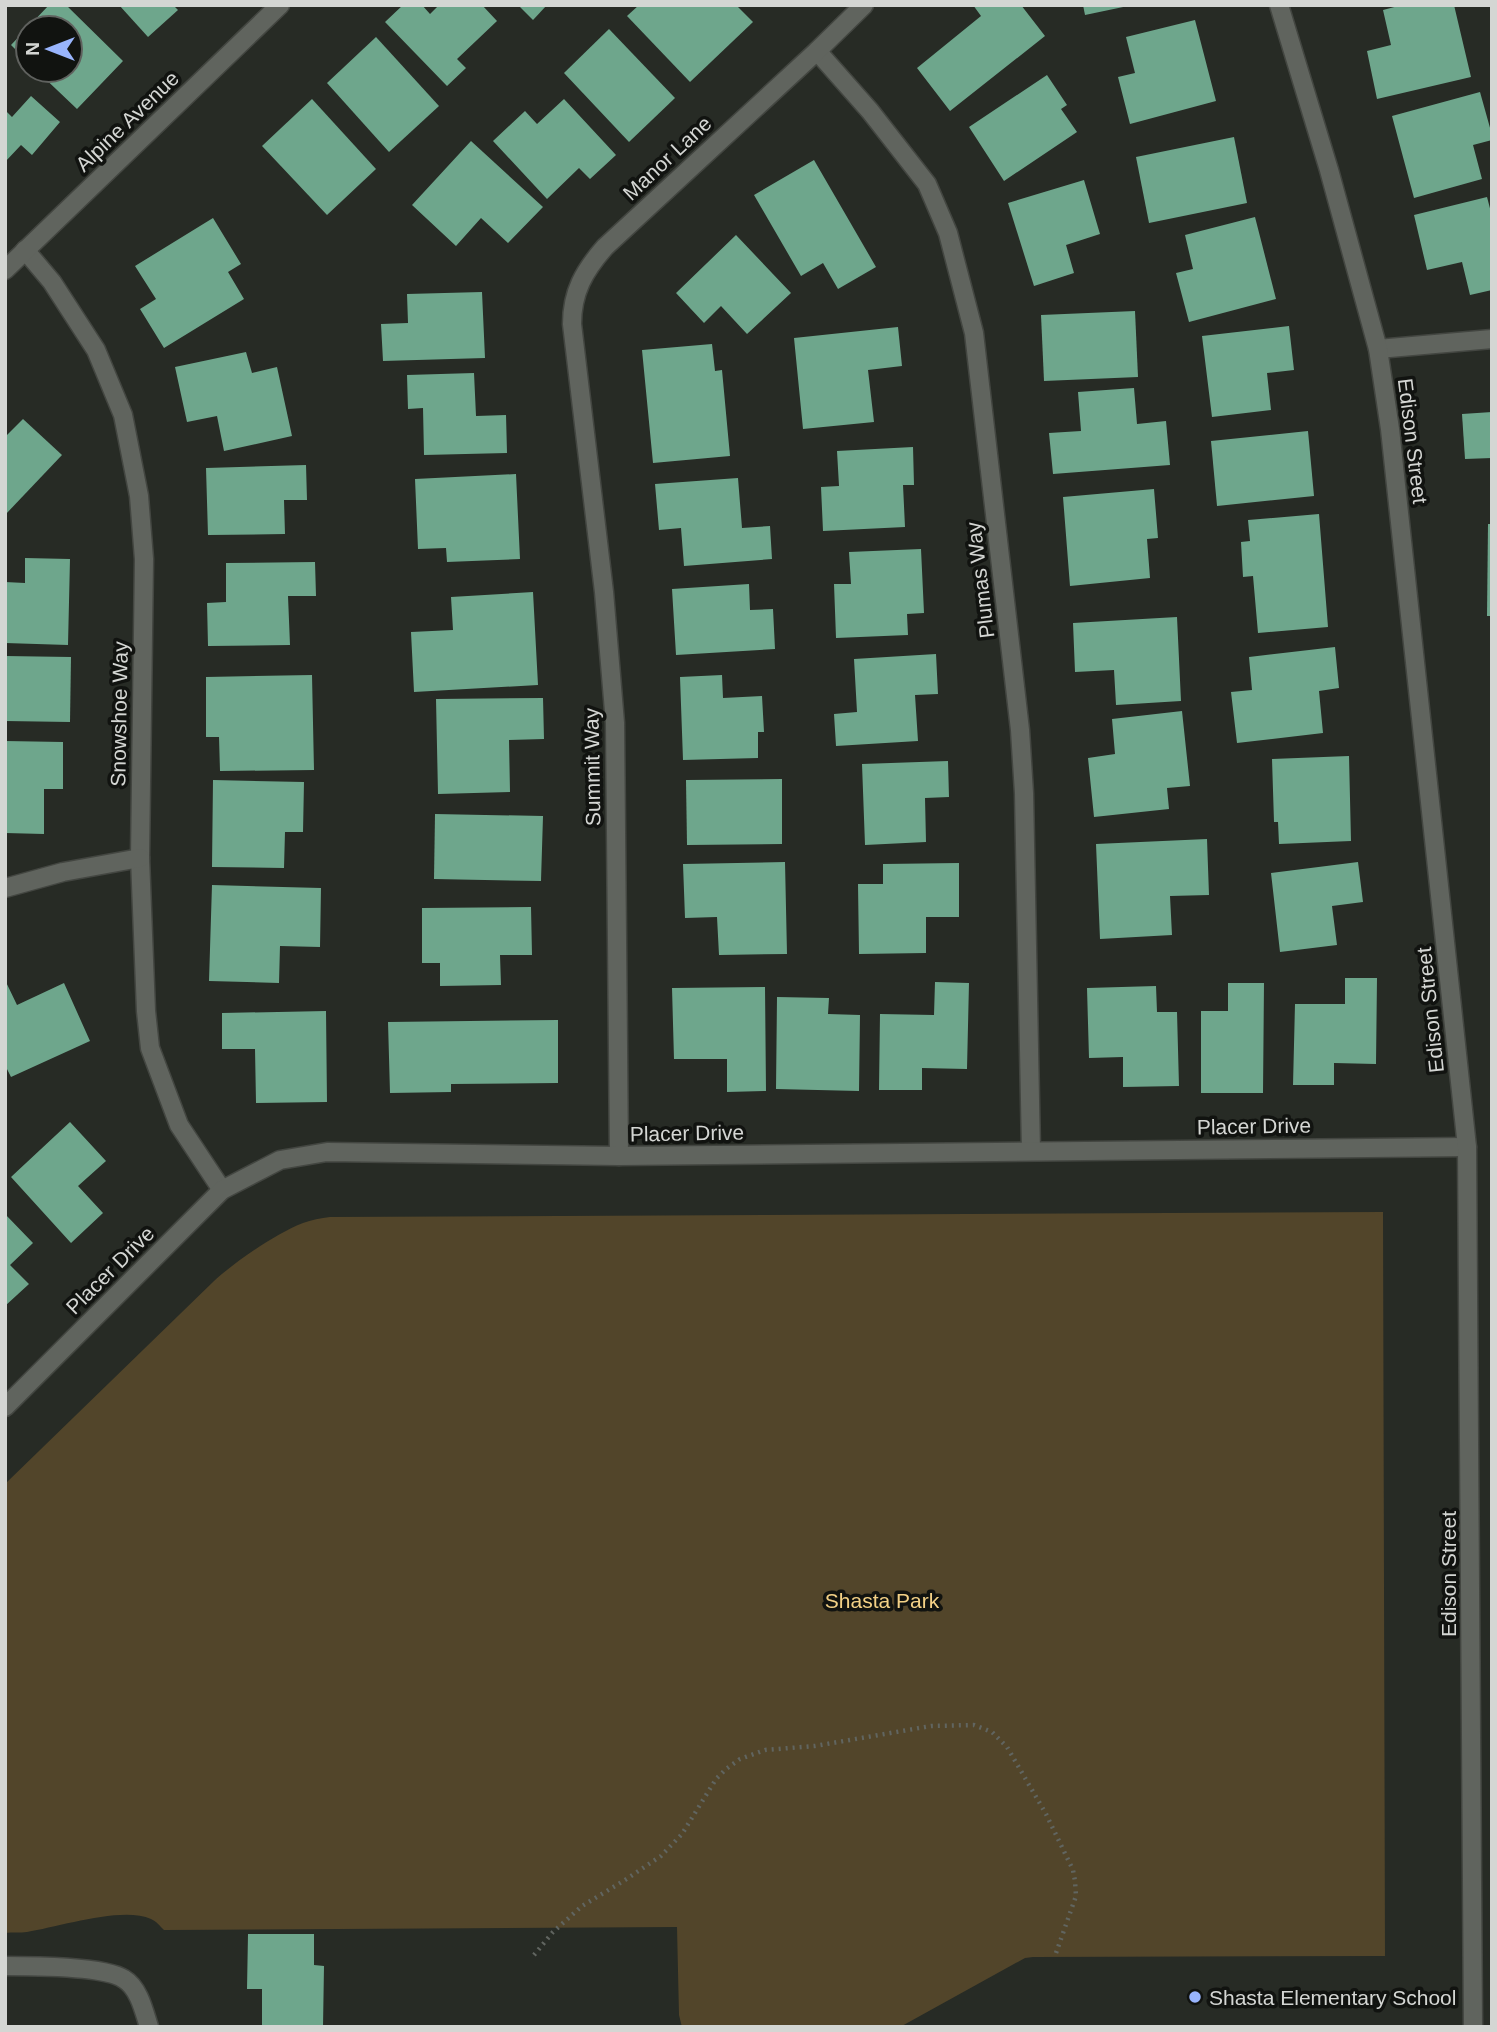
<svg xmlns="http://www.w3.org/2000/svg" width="1497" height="2032" font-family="Helvetica,sans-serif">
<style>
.green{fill:#52452a}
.building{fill:#6ea68c}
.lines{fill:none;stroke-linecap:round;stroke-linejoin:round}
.minor-casing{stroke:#434641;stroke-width:21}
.tertiary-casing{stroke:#434641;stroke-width:21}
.path{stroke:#616560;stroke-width:4.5;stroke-dasharray:2 5;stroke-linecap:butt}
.minor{stroke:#60645e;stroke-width:18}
.tertiary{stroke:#60645e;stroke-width:18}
.poi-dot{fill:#99b5fd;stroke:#111310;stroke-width:2.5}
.labels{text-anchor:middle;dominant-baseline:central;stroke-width:7;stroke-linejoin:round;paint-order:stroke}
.street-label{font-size:21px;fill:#d4d6d3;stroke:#111310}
.park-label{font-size:21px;fill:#f3d186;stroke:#111310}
.poi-label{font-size:21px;fill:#d4d6d3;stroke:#111310;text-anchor:start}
</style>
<rect width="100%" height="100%" fill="#272b25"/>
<!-- green -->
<path class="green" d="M1383 1212 1385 1956 1033 1957 1025 1958 900 2027H682L679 2015 677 1927 164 1930C160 1926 156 1921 151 1919 122 1906 59 1927 27 1932 20 1933 12 1932 5 1933V1484L214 1281C236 1261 275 1234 303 1223 311 1220 321 1218 330 1217Z"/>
<!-- building -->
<g class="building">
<polygon points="49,5 66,5 123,61 77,109 36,70 70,70 70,28 28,28 28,62 11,45"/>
<polygon points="119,5 173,5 178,10 148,37"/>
<polygon points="403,5 422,5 430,14 439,5 482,5 497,21 457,59 466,68 447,86 385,22"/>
<polygon points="518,5 547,5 533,20"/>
<polygon points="639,5 736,5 753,22 690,82 627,16"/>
<polygon points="973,5 1021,5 1045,36 950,111 917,68 981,16"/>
<polygon points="1083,5 1128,5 1128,6 1085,15"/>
<polygon points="1402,5 1454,5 1471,77 1377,99 1367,51 1391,45 1383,10"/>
<polygon points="1195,20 1216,101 1130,124 1118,77 1135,73 1126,37"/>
<polygon points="609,29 675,98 629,142 564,73"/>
<polygon points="376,37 439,106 389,152 327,83"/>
<polygon points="1047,75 1067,105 1061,109 1077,132 1004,181 969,127"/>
<polygon points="1480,92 1492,135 1492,140 1473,145 1482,179 1414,198 1392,116"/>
<polygon points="31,96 60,122 32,155 21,145 5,162 5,110 12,117"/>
<polygon points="312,99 376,169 327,215 262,146"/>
<polygon points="564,99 616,155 590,179 579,168 547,199 493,141 525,111 537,124"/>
<polygon points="1234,137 1247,203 1149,223 1136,157"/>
<polygon points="471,141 543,207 508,243 481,218 456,246 412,205"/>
<polygon points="814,160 876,267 838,289 823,263 801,276 754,195"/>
<polygon points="1084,180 1100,234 1066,245 1074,273 1034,286 1008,203"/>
<polygon points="1487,197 1492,216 1492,290 1470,295 1462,262 1427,270 1414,215"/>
<polygon points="1255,217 1276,299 1189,322 1176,273 1193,269 1185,235"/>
<polygon points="213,218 241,264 228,272 244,299 164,348 140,309 156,299 135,266"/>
<polygon points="736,235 791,293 747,334 721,306 704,323 676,293"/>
<polygon points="482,292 485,358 383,361 381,324 408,323 407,294"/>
<polygon points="1135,311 1138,377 1044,381 1041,315"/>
<polygon points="1289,326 1294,370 1267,373 1271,410 1212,417 1202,336"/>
<polygon points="898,327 902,366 868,370 874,422 803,429 794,338"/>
<polygon points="712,344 715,371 722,370 730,456 653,463 642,350"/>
<polygon points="246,352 252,373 277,367 292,436 224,451 217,416 187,422 175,367"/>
<polygon points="474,373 476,416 506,415 507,453 424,455 423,408 408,409 407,375"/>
<polygon points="1134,388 1137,424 1166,421 1170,465 1053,474 1049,433 1081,431 1078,392"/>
<polygon points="1492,412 1492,458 1465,459 1462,414"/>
<polygon points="23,419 62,455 5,515 5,437"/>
<polygon points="1308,431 1314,496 1217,506 1211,441"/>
<polygon points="913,447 914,485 903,485 905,527 823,531 821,487 839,486 837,451"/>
<polygon points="306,465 307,500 284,500 285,534 208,535 206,468"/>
<polygon points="516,474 520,559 447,562 446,548 418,549 415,479"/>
<polygon points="738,478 742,528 770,526 772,559 684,566 681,528 659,530 655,484"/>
<polygon points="1154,489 1158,538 1147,539 1150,578 1070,586 1063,497"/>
<polygon points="1319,514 1328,627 1258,633 1253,576 1243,577 1241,542 1250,541 1248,520"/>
<polygon points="1488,524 1492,524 1492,616 1487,616"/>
<polygon points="921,549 924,613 907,614 908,635 836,638 834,584 851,584 849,552"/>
<polygon points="25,558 70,559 68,645 5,643 5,582 25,583"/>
<polygon points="315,562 316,596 288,596 290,645 208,646 207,603 226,602 226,563"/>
<polygon points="749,584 750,610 773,609 775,649 676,655 672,589"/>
<polygon points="533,592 538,685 414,692 411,632 453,630 451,597"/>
<polygon points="1177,617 1181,701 1116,705 1114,670 1075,672 1073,623"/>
<polygon points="1335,647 1339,688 1319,691 1323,733 1237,743 1231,692 1252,690 1249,657"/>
<polygon points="936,654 938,694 915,695 918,741 836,746 834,714 857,712 854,659"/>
<polygon points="5,656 71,657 70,722 5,721"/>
<polygon points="312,675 314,770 220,771 219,737 206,737 206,677"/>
<polygon points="722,675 723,698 762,696 764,732 758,732 758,758 683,760 680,677"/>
<polygon points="543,698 544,739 509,740 510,792 438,794 436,699"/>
<polygon points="1182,711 1190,786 1167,788 1169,809 1094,817 1088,758 1115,754 1112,719"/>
<polygon points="5,741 63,742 63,789 44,789 44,834 5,833"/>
<polygon points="1349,756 1351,841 1279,844 1278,822 1274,822 1272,759"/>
<polygon points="948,761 949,797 925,798 926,842 865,845 862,764"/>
<polygon points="782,779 782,844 687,845 686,780"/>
<polygon points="213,780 304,782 303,832 285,832 284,868 212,867"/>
<polygon points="435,814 543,816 541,881 434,879"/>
<polygon points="1207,839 1209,895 1170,896 1172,935 1100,939 1096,844"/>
<polygon points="785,862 787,954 719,955 717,917 685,918 683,864"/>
<polygon points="1358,862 1363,902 1332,906 1337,945 1280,952 1271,873"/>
<polygon points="959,863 959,917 926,917 926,953 859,954 858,884 883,884 883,864"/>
<polygon points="212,885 321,888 320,947 280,946 279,983 209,981"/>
<polygon points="531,907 532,955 500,955 501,985 440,986 440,963 422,963 422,908"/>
<polygon points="1345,978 1377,978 1376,1064 1334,1063 1334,1085 1293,1085 1295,1004 1345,1004"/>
<polygon points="5,980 17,1005 64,983 90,1041 11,1077 5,1065"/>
<polygon points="935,982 969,983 967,1069 922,1068 922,1090 879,1090 880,1014 934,1015"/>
<polygon points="1228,983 1264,983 1263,1093 1201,1093 1201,1011 1228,1011"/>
<polygon points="1156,986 1157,1012 1177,1012 1179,1086 1123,1087 1123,1057 1089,1058 1087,988"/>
<polygon points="765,987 766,1091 727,1092 727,1059 674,1059 672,988"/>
<polygon points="777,997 829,998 828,1014 860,1015 859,1091 776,1089"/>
<polygon points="326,1011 327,1102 256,1103 255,1049 222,1049 222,1013"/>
<polygon points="558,1020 558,1083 451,1084 451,1092 390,1093 388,1022"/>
<polygon points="70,1122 106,1161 78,1186 103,1213 71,1243 11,1177"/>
<polygon points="5,1214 33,1243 10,1265 29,1284 5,1306"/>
<polygon points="248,1934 314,1934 314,1965 324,1966 323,2027 262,2027 262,1989 247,1989"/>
</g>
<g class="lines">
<!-- minor casing -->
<g class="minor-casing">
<g id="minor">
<polyline points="817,51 870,111 927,184 948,233 974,333 1020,730 1024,793 1031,1151"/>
<polyline points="25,250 52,282 96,350 123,415 139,496 144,559 140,858 146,1011 150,1048 179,1125 222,1190"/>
<polyline points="1378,349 1492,339"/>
<polyline points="5,888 63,872 140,858"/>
<path d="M619 1156 615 723 604 592 572 324C572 292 584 271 605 247L817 51 864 5"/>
<polyline points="5,1407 222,1190 280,1160 327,1152 619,1156 1467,1147"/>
<path d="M5 1966C31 1966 105 1966 124 1979 139 1988 144 2011 149 2027"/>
</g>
</g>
<!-- tertiary casing -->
<g class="tertiary-casing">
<g id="tertiary">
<polyline points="1279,5 1329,170 1378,349 1390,429 1467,1147 1473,2027"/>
<polyline points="5,270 280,5"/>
</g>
</g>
<!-- path -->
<polyline class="path" points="534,1955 553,1932 582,1906 625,1880 661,1856 682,1834 716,1779 726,1769 740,1759 765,1750 815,1746 931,1726 974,1725 992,1732 1007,1747 1046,1814 1073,1870 1075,1881 1076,1896 1055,1956"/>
<!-- minor -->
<use href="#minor" class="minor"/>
<!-- tertiary -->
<use href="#tertiary" class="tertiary"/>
</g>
<!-- markers -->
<circle class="poi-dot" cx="1195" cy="1997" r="7"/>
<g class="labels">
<!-- street labels -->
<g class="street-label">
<text transform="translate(127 121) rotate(-44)">Alpine Avenue</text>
<text transform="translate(667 158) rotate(-43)">Manor Lane</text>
<text transform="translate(1413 441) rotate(83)">Edison Street</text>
<text transform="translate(980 580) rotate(-97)">Plumas Way</text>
<text transform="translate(119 714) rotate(-89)">Snowshoe Way</text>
<text transform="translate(592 767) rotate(-91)">Summit Way</text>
<text transform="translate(1430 1010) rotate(-96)">Edison Street</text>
<text transform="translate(1254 1126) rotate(-1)">Placer Drive</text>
<text transform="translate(687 1133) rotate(-1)">Placer Drive</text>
<text transform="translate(110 1270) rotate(-45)">Placer Drive</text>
<text transform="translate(1448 1574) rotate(-90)">Edison Street</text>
</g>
<!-- park labels -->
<g class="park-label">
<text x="882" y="1600">Shasta Park</text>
</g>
<!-- poi labels -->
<g class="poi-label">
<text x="1209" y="1997">Shasta Elementary School</text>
</g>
</g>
<!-- border -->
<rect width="1497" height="2032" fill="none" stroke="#d4d6d3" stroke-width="14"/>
<!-- north arrow -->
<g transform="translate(49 49) rotate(270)"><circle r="33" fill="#111310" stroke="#5f615e" stroke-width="2"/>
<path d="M0-5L12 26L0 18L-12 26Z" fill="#99b5fd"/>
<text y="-10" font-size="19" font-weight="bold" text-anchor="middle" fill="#d4d6d3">N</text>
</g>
</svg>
